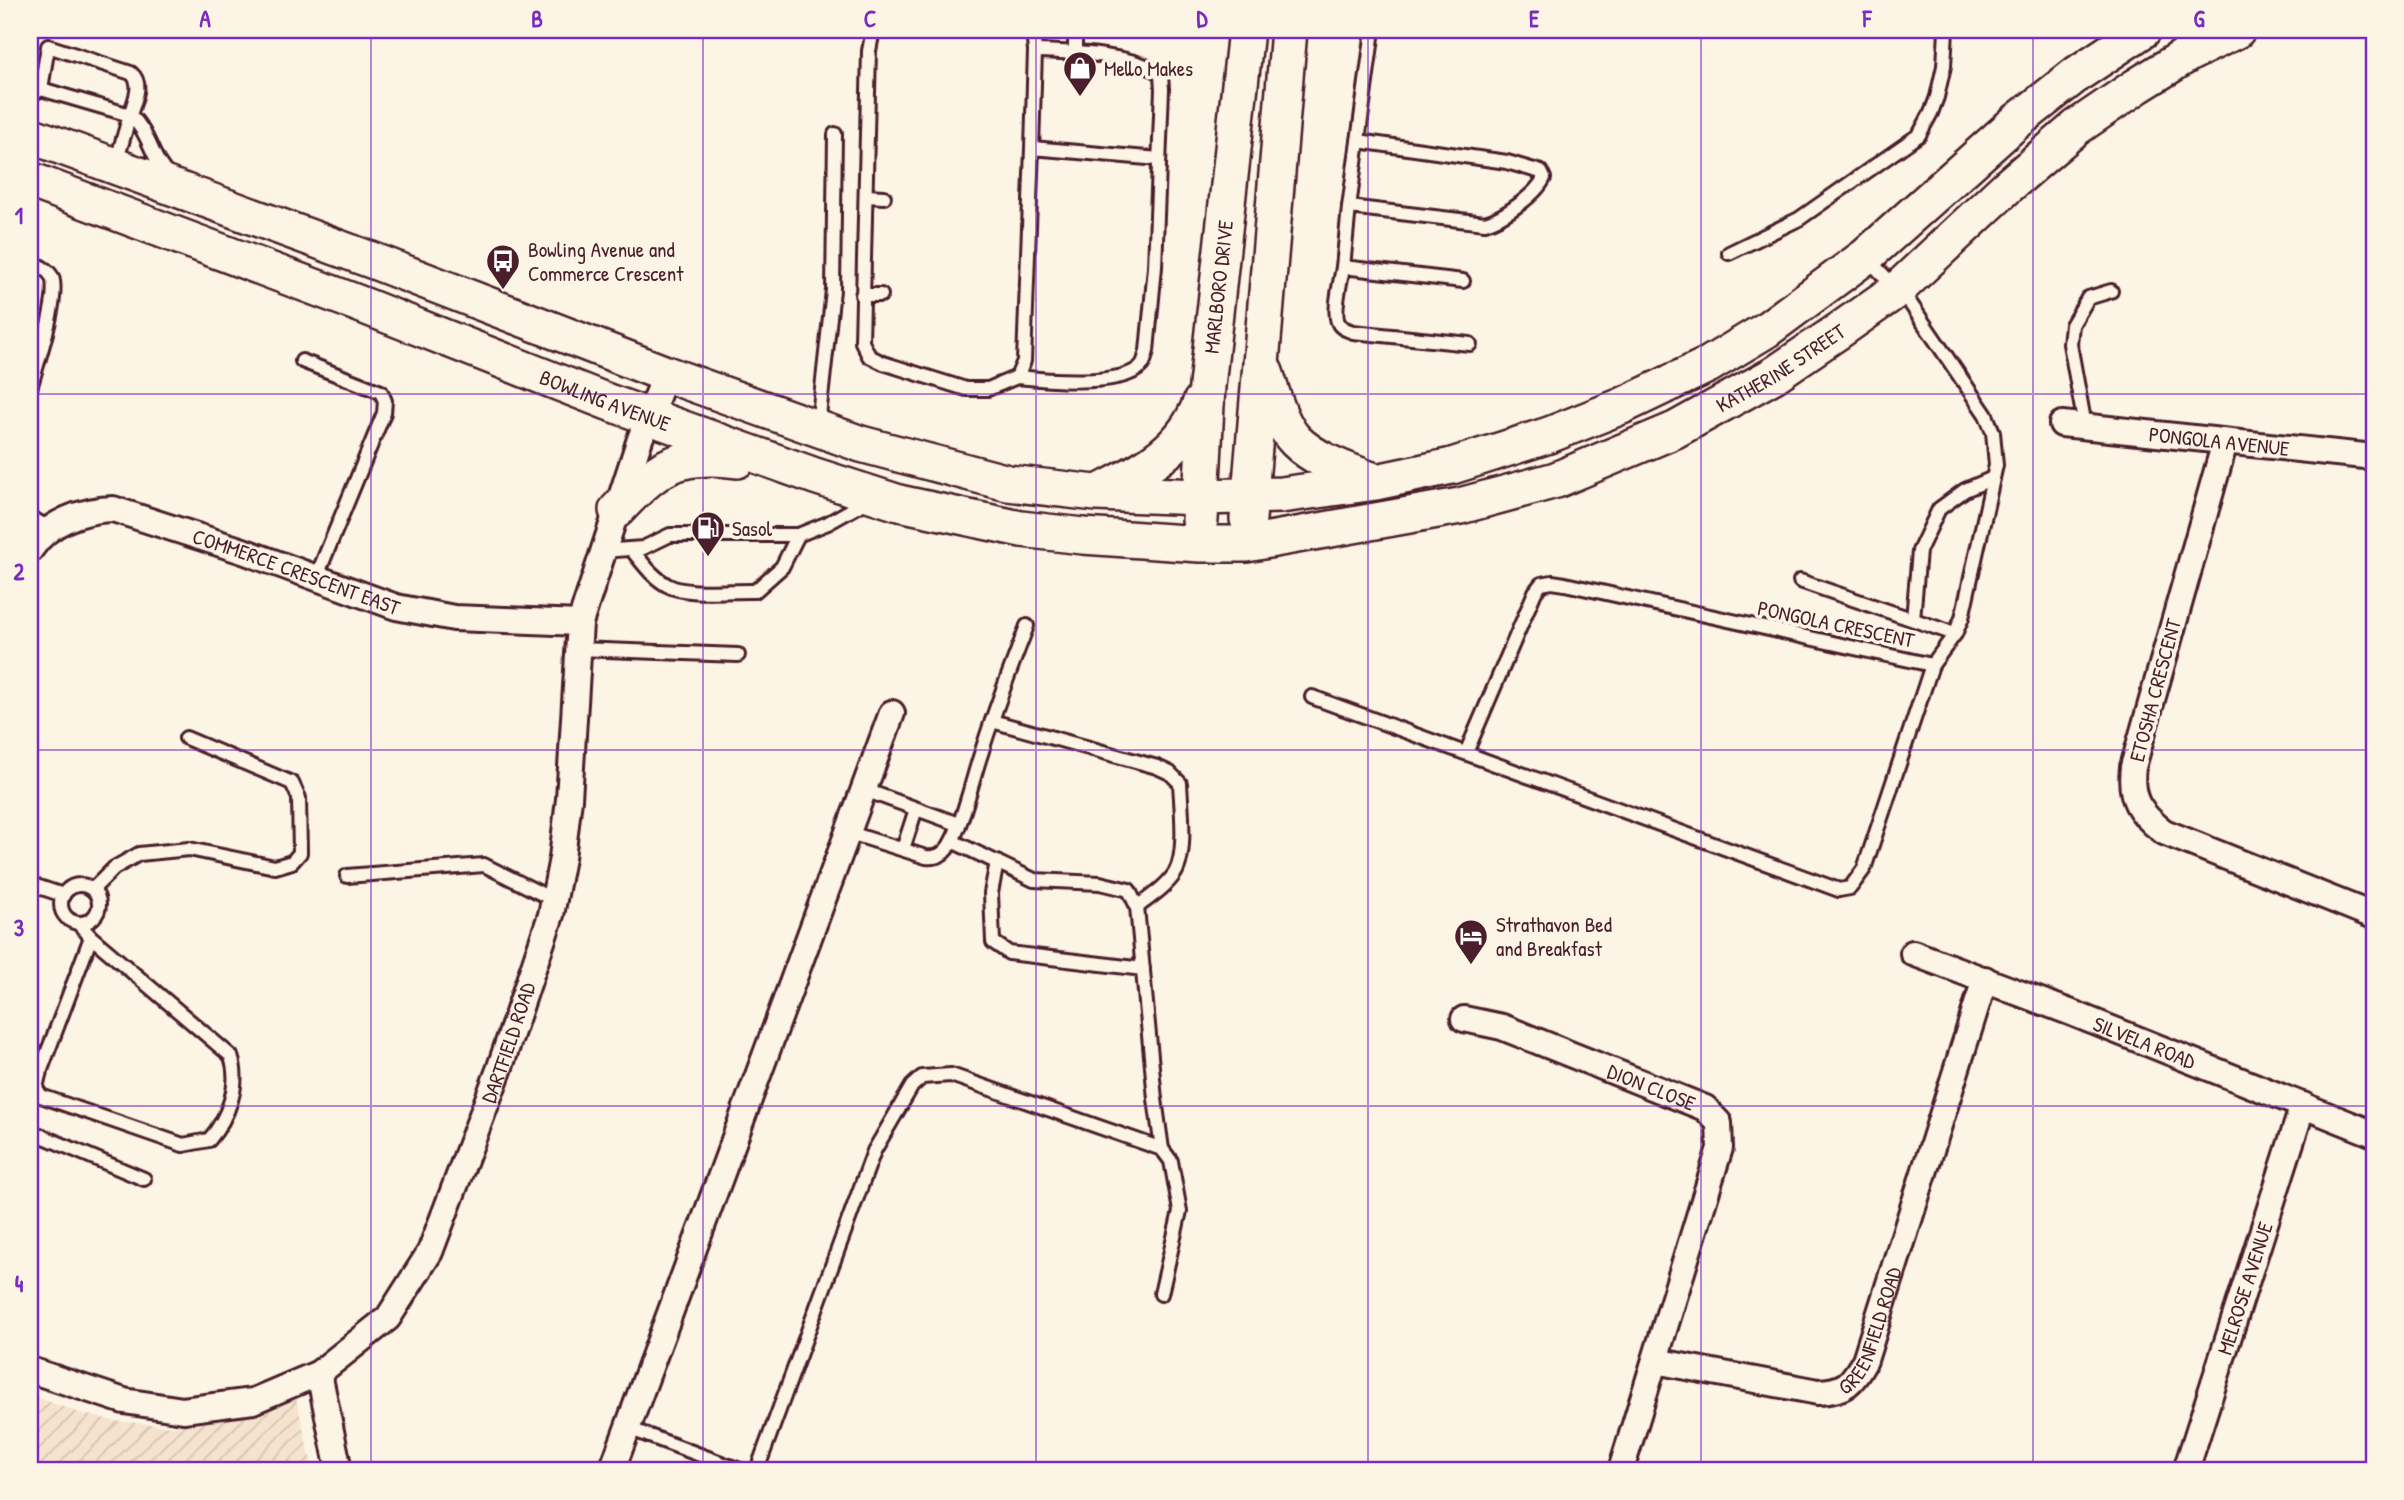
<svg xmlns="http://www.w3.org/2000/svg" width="2404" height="1500" font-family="'Patrick Hand',sans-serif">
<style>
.industrial{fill:url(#industrial-furrows)}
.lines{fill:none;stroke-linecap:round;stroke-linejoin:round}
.service-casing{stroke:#4a1f2b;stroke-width:18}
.minor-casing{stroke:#4a1f2b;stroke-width:30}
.secondary-casing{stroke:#4a1f2b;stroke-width:40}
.service{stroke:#fcf5e5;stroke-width:12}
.minor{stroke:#fcf5e5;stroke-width:24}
.secondary{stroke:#fcf5e5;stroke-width:35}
.grid{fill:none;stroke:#7b2cbf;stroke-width:2;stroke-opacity:0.55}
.labels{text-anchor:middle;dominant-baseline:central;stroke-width:7;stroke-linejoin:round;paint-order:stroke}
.poi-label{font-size:21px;fill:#4a1f2b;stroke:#fcf5e5;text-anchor:start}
.street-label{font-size:21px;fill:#4a1f2b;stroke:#fcf5e5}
.neatline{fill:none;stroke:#7b2cbf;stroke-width:2.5}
.grid-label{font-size:23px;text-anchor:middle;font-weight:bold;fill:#7b2cbf}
</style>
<defs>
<pattern id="industrial-furrows" width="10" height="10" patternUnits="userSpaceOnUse" patternTransform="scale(1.75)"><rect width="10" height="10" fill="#f6e3ce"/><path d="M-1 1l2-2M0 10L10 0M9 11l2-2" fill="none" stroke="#d4c2b1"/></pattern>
</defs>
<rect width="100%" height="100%" fill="#fcf5e5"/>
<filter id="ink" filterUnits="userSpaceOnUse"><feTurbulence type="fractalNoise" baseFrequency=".0143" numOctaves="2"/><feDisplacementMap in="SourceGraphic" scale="14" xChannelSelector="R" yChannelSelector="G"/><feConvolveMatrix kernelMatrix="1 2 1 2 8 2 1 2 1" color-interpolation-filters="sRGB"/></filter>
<g filter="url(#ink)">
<!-- industrial -->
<polygon class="industrial" points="30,1395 80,1413 115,1421 172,1426 217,1419 296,1398 313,1470 30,1470"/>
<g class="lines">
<!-- service casing -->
<g class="service-casing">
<g id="service">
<polyline points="873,30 869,51 862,342 869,356 883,363 966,389 988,389 1017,377 1024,361 1032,148"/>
<polyline points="1033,30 1035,51 1032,148 1159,159"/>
<path d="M1373 30 1358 141 1507 162 1541 172 1544 178C1536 195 1503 218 1485 223L1349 207 1343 267 1463 281"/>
<polyline points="1075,53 1075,30"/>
<polyline points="41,89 130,115 116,163"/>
<path d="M30 96 41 89 48 46 131 73C144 84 134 101 130 115 151 134 150 158 170 177"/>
<polyline points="866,196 884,197"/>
<polyline points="1349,207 1358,141"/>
<polyline points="1729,253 1799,219 1919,135 1931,113 1937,97 1944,66 1946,30"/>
<path d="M30 262C38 265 48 269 52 277 60 298 36 366 30 389"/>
<path d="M1343 267C1341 280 1332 314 1339 324 1342 329 1348 330 1353 332L1470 344"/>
<polyline points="862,295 881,295"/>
<polyline points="302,361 381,392 385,401 384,413 316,578"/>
<path d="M1017 377C1045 380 1122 387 1141 366 1145 362 1145 357 1147 351L1155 267 1162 89 1161 75C1138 54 1067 52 1035 51"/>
<polyline points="818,425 833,290 835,134"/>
<polyline points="2085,426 2070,344 2072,325 2088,298 2111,291"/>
<polyline points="30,517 50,529"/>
<path d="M632 550C642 562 652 577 667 585 686 596 732 590 755 591L782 567 798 535"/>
<polyline points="602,551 643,548 670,535 798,535 828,523 869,500"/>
<polyline points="1800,581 1955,634"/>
<polyline points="1913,619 1919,551 1939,509 1965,490 1993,478"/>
<polyline points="578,649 738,655"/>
<polyline points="1312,697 1839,890 1850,888 1864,869 1932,665"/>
<path d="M992 721 1157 767 1170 773 1180 783C1181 807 1187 853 1175 873 1166 887 1150 897 1137 907"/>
<polyline points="1466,753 1535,592 1541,584 1552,582 1565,584 1932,665 1955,634 1962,618 1996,465 1993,432 1986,415 1910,303 1868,259"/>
<polyline points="865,790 958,824"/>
<path d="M847 832 926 857C937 858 943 855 949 846 962 827 973 777 981 754 994 711 1011 668 1027 626"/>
<polyline points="952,841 1034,880 1100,883 1129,890 1137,907 1155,1099 1162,1149 1171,1161 1180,1211 1161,1294"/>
<polyline points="903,849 916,809"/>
<polyline points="997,862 991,893 993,942 1009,953 1143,969"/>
<polyline points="347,876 484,865 554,900"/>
<polyline points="30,884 63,895"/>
<circle cx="80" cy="904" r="19"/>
<polyline points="93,889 114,868 139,854 189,849 275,867 292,862 300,853 299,798 292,783 186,738"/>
<path d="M79 924 91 937 231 1056C241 1085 228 1118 209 1140L183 1145 41 1096 36 1088 39 1075 91 937"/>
<polyline points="30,1131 144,1179"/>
<polyline points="628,1428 740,1470"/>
<polyline points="757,1470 874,1151 912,1086 922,1077 951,1075 1162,1149"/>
</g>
</g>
<!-- minor casing -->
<g class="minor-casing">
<g id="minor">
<path id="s1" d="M2062 424 2374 457"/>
<path d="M2225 442 2133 767C2129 799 2139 813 2164 832L2374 916"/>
<path id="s2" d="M30 550C48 522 82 510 113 509L243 551 396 607 454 618 580 623"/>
<path id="s3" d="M1913 953 2072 1013 2374 1134"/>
<path id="s4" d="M1464 1019 1502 1027 1705 1108 1719 1123 1720 1148 1621 1470"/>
<path id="s5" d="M1655 1361 1818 1392C1846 1391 1852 1383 1865 1360L1985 979"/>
<path id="s6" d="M30 1370 124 1401 183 1410 253 1401 319 1373 388 1318 430 1252 499 1070 551 915 562 858 569 799 580 623 640 439 666 374"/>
<polyline points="319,1373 339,1470"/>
<polyline points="612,1470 892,713"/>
<path id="s7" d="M2186 1470 2303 1105"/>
</g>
</g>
<!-- secondary casing -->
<g class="secondary-casing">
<g id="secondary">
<polyline points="30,135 374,261 666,374 861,444 1008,483 1096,493 1200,497 1281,495 1376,482 1452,466 1549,435 1622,406 1708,365 1766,330 1866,256 2016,122 2077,74 2143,30"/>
<path id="s8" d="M30 180 357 303 608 402 815 476 899 503 1021 529 1083 536 1200 544H1246L1460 506 1556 480 1675 430 1774 375 1840 330 1898 289 2008 186 2077 127 2137 86 2190 53 2237 30"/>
<path d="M1265 372C1272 393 1280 425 1296 441 1316 461 1349 471 1374 481"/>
<path d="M1100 492C1143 470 1184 450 1201 402"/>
<path d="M617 510C657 467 677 452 737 460"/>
<polyline points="1248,519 1289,30"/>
<path id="s9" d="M1200 520 1207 386 1246 30"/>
</g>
</g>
<!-- service -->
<use href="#service" class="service"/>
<!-- minor -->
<use href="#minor" class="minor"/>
<!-- secondary -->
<use href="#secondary" class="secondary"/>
</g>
</g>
<!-- grid -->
<path class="grid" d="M371 30V1470M703 30V1470M1036 30V1470M1368 30V1470M1701 30V1470M2033 30V1470M30 394H2374M30 750H2374M30 1106H2374"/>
<!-- icons -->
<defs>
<g id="shop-pin" transform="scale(1.75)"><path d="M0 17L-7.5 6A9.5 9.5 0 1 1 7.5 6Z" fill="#4a1f2b" stroke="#fcf5e5"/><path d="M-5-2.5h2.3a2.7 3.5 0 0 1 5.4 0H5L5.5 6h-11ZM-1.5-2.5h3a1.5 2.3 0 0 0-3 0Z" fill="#fff"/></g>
<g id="bus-pin" transform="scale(1.75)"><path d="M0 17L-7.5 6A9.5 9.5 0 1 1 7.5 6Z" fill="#4a1f2b" stroke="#fcf5e5"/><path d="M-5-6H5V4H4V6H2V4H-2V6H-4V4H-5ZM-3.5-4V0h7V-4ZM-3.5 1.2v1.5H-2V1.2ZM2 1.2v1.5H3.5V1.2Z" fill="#fff"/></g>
<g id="fuel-pin" transform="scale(1.75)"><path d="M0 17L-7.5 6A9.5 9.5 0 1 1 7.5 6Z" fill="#4a1f2b" stroke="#fcf5e5"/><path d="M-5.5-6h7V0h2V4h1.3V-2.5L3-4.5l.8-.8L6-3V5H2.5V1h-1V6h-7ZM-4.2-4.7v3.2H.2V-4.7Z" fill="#fff"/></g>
<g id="hotel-pin" transform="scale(1.75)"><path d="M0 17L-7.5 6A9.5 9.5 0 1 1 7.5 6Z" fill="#4a1f2b" stroke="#fcf5e5"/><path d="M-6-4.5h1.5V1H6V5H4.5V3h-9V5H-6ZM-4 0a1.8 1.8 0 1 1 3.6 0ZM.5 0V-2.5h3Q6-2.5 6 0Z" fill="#fff"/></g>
</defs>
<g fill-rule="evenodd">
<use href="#shop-pin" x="1080" y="68"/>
<use href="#bus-pin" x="503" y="261"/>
<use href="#fuel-pin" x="708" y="528"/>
<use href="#hotel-pin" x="1471" y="936"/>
</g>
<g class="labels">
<!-- poi labels -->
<g class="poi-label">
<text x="1104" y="68">Mello Makes</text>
<text x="528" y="249">Bowling Avenue and<tspan x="528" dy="24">Commerce Crescent</tspan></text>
<text x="732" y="528">Sasol</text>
<text x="1496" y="924">Strathavon Bed<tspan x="1496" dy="24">and Breakfast</tspan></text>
</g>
<!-- street labels -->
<g class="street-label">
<text stroke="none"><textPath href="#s9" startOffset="234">MARLBORO DRIVE</textPath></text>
<text stroke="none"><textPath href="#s8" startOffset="1846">KATHERINE STREET</textPath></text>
<text stroke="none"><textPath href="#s8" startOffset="616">BOWLING AVENUE</textPath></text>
<text stroke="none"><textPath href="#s1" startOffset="158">PONGOLA AVENUE</textPath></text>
<text stroke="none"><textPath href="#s2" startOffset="290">COMMERCE CRESCENT EAST</textPath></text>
<text transform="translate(1836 624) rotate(12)">PONGOLA CRESCENT</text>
<text transform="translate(2155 690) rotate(-75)">ETOSHA CRESCENT</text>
<text stroke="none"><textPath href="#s6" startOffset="691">DARTFIELD ROAD</textPath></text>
<text stroke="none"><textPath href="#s3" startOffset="248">SILVELA ROAD</textPath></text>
<text stroke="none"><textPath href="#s4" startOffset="200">DION CLOSE</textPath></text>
<text stroke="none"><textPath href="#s7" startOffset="191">MELROSE AVENUE</textPath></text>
<text stroke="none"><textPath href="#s5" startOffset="256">GREENFIELD ROAD</textPath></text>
</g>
</g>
<!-- margin -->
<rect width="2404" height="1500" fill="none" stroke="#fcf5e5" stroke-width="77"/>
<rect x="38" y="38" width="2328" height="1424" class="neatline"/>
<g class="grid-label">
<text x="205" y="27">A</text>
<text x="537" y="27">B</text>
<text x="870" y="27">C</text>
<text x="1202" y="27">D</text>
<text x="1534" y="27">E</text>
<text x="1867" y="27">F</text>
<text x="2199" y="27">G</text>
<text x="19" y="224">1</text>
<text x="19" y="580">2</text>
<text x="19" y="936">3</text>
<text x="19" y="1292">4</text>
</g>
</svg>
